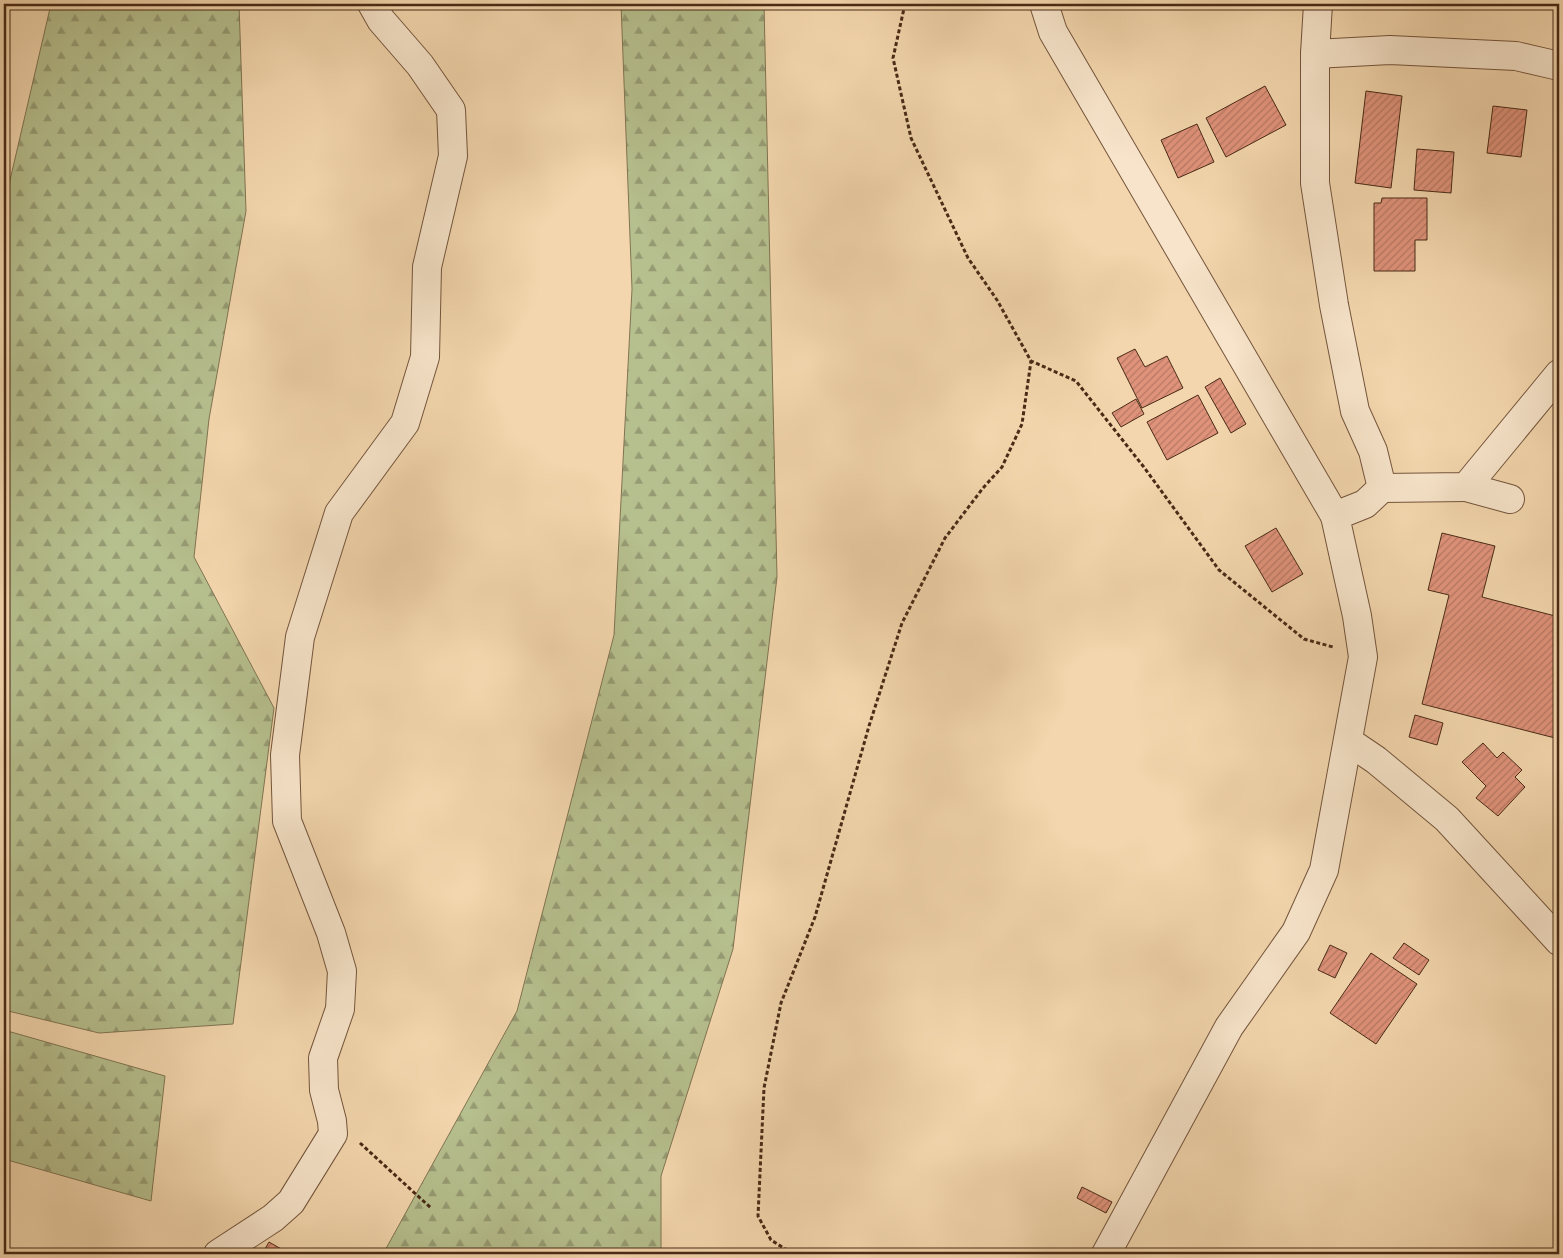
<svg xmlns="http://www.w3.org/2000/svg" width="1563" height="1258" font-family="'Libre Bodoni',serif">
<style>
.forest{fill:url(#forest-firs);stroke:#807452}
.building{fill:url(#building-hatch);stroke:#492a16}
.lines{fill:none;stroke-linecap:round;stroke-linejoin:round}
.minor-casing{stroke:#74553c;stroke-width:30}
.path{stroke:#492a16;stroke-width:3;stroke-dasharray:4 2.5;stroke-linecap:butt}
.minor{stroke:#f7e4ca;stroke-width:28}
</style>
<defs>
<pattern id="forest-firs" width="22" height="20" patternUnits="userSpaceOnUse" patternTransform="scale(1.25)"><rect width="22" height="20" fill="#b6bf8e"/><path d="M5 1l3.5 6h-7zM16 11l3.5 6h-7z" fill="#969b73"/></pattern>
<pattern id="building-hatch" width="6" height="6" patternUnits="userSpaceOnUse" patternTransform="scale(1.25)"><rect width="6" height="6" fill="#e0937b"/><path d="M-1 1l2-2M0 6l6-6M5 7l2-2" fill="none" stroke="#b87864"/></pattern>
</defs>
<rect width="100%" height="100%" fill="#f3d6ad"/>
<filter id="stains"><feTurbulence type="fractalNoise" baseFrequency=".004" numOctaves="4"/><feColorMatrix values="0 0 0 0 .2 0 0 0 0 .09 0 0 0 0 .02 0 0 0 .5 -.17"/></filter>
<radialGradient id="worn" r=".72"><stop offset=".6" stop-color="#630" stop-opacity="0"/><stop offset="1" stop-color="#630" stop-opacity=".3"/></radialGradient>
<!-- forest -->
<g class="forest">
<polygon points="51,4 239,4 246,211 209,419 194,557 274,708 233,1024 99,1033 4,1010 4,206"/>
<polygon points="621,4 764,4 777,577 733,949 661,1176 661,1254 383,1254 517,1011 614,635 632,289"/>
<polygon points="4,1030 165,1076 151,1201 4,1159"/>
</g>
<!-- building -->
<g class="building">
<polygon points="1265,86 1286,125 1226,157 1206,118"/>
<polygon points="1366,91 1402,96 1391,188 1355,183"/>
<polygon points="1493,106 1527,110 1521,157 1487,153"/>
<polygon points="1197,124 1214,162 1178,178 1161,140"/>
<polygon points="1417,149 1454,152 1451,193 1414,190"/>
<polygon points="1382,198 1427,198 1427,240 1415,240 1415,271 1374,271 1374,203 1381,203"/>
<polygon points="1135,349 1145,367 1167,356 1183,388 1142,408 1117,358"/>
<polygon points="1220,378 1246,424 1231,433 1205,387"/>
<polygon points="1198,395 1218,433 1167,460 1147,422"/>
<polygon points="1136,399 1144,414 1121,427 1112,413"/>
<polygon points="1276,528 1303,574 1272,592 1245,546"/>
<polygon points="1442,533 1495,546 1482,597 1559,617 1559,739 1422,704 1449,595 1428,590"/>
<polygon points="1415,715 1443,723 1437,745 1409,737"/>
<polygon points="1483,743 1497,758 1503,752 1522,770 1515,777 1525,787 1498,816 1476,798 1486,786 1462,762"/>
<polygon points="1404,943 1429,960 1419,975 1393,958"/>
<polygon points="1330,945 1347,953 1335,978 1318,970"/>
<polygon points="1371,953 1417,984 1376,1044 1330,1013"/>
<polygon points="1082,1187 1112,1202 1106,1213 1077,1198"/>
<polygon points="269,1242 290,1254 262,1254"/>
<polygon points="124,1249 131,1254 120,1254"/>
</g>
<g class="lines">
<!-- minor casing -->
<g class="minor-casing">
<g id="minor">
<polyline points="1044,4 1053,32 1335,516"/>
<polyline points="1315,54 1390,50 1516,56 1559,66"/>
<polyline points="1466,487 1510,499"/>
<polyline points="1382,488 1466,487 1559,374"/>
<polyline points="1348,741 1376,760 1447,819 1559,941"/>
<polyline points="218,1254 273,1218 291,1202 333,1134 332,1121 324,1090 323,1058 340,1009 342,971 331,933 287,821 285,755 300,637 339,513 405,423 425,357 427,267 453,156 451,110 420,65 381,20 372,4"/>
<polyline points="1106,1254 1229,1027 1296,932 1324,870 1363,657 1357,616 1335,516 1365,504 1382,488 1373,451 1355,411 1334,305 1315,183 1315,54 1318,4"/>
</g>
</g>
<!-- path -->
<g class="path">
<polyline points="905,4 893,58 911,138 968,258 997,300 1031,361 1076,381 1143,466 1219,570 1304,639 1333,647"/>
<polyline points="360,1143 431,1208"/>
<polyline points="793,1254 771,1240 758,1216 764,1088 781,1003 815,917 869,726 902,623 945,538 983,488 1002,467 1022,424 1031,361"/>
</g>
<!-- minor -->
<use href="#minor" class="minor"/>
</g>
<!-- margin -->
<rect width="1563" height="1258" fill="none" stroke="#f3d6ad" stroke-width="20"/>
<rect x="5" y="5" width="1553" height="1248" fill="none" stroke="#492a16" stroke-width="2.5"/>
<rect x="10" y="10" width="1543" height="1238" fill="none" stroke="#492a16"/>
<rect width="100%" height="100%" filter="url(#stains)"/>
<rect width="100%" height="100%" fill="url(#worn)"/>
</svg>
